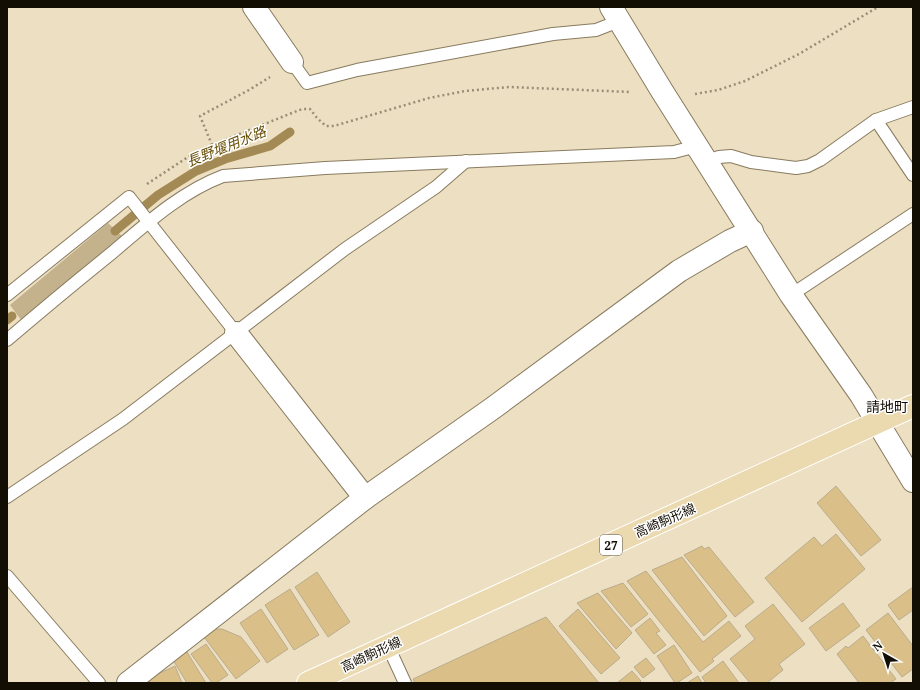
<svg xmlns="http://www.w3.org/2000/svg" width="920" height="690" font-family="'Noto Serif','Noto Sans JP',serif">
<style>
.green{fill:#c3b28c}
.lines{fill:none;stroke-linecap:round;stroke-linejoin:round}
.stream{stroke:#a38a54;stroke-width:9}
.building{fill:#dac088;stroke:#b9ac8e}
.service-casing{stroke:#887b5f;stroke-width:14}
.minor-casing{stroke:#887b5f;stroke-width:24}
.primary-casing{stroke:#fff;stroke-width:24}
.path{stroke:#988d77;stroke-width:2.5;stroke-dasharray:2 3;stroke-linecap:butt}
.service{stroke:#fff;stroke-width:12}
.minor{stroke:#fff;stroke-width:22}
.primary{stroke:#ebd9b0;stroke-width:22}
.labels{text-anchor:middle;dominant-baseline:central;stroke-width:3;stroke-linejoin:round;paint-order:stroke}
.shield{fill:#fff;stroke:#5a564f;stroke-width:1}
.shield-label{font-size:12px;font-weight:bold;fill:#130e04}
.street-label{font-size:13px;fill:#130e04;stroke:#fff}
.water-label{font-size:14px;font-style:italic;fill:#674e06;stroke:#fff}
.neighbourhood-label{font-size:14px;fill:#130e04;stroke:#fff}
</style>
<rect width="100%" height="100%" fill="#eddfc1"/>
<!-- green -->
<polygon class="green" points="108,223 122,236 22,321 10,305"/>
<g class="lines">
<!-- stream -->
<g class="stream">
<polyline points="115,231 158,195 196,171 225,159 270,146 290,132"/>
<polyline points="7,320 12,316"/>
</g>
</g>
<!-- building -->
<g class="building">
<polygon points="836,486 881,540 861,556 817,503"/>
<polygon points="836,534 865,569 802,622 765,578 814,537 822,546"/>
<polygon points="702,546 704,549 709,547 754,602 735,617 684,555"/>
<polygon points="682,557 727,616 704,636 652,570"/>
<polygon points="646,571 703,642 729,621 741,636 712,659 714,661 700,672 627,581"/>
<polygon points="317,572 350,622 328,637 295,587"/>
<polygon points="623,583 648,614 631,627 601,591"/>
<polygon points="913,587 913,610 899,620 888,605"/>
<polygon points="290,589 319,635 294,650 265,605"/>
<polygon points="598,593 632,633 616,649 577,603"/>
<polygon points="843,603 860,626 826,651 809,628"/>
<polygon points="773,604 805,644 779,664 783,670 767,683 750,683 730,659 755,639 745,626"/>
<polygon points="261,609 288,649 267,663 240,623"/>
<polygon points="578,609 620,658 601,674 559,626"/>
<polygon points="888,613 913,646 913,669 902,677 866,630"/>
<polygon points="546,617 599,683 415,683 413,679"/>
<polygon points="650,618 660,631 656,633 666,645 654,654 635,630"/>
<polygon points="214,629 222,629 241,637 260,661 236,679 204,637"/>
<polygon points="863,636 896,679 890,683 859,683 837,654 846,646 848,648"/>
<polygon points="206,644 228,675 216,683 212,683 191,654"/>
<polygon points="674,645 692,673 677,683 675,683 657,656"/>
<polygon points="187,652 206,683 187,683 173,660"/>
<polygon points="646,658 655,669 643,678 634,667"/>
<polygon points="723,661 739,683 706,683 702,677"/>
<polygon points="175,666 182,683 139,683"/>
<polygon points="632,671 641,681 639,683 617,683"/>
<polygon points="698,676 702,683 687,683"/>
</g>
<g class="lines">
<!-- service casing -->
<g class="service-casing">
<g id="service">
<polyline points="292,62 307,83 357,70 553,34 596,30 619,21"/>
<polyline points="876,120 913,175"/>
<polyline points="707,161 719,157 731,156 751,162 796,168 808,166 820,160 876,120 913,107"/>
<polyline points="7,295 129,197 236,333"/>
<polyline points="791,295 913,214"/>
<path d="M7 340C42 310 77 281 113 252 147 223 181 192 223 176L325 168 674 152 697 146"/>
<polyline points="7,497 123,419 345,249 436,187 466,161"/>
<polyline points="7,576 99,683"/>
<polyline points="388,646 405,683"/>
</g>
</g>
<!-- minor casing -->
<g class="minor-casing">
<g id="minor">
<polyline points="254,7 292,62"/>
<polyline points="611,7 662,91 791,295 861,395 913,481"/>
<polyline points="236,333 365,498"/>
<polyline points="128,683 365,498 493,408 679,271 730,241 752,231"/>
</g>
</g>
<!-- primary casing -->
<g class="primary-casing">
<polyline id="primary" points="308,683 913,406"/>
</g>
<!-- path -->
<g class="path">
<polyline points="695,94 718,90 745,81 799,54 878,7"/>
<polyline points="212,145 200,116 249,90 270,77"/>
<polyline points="147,184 188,157 212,145 302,109 310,109 317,118 326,126 334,126 429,98 465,91 509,87 631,92"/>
</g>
<!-- service -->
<use href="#service" class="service"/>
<!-- minor -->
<use href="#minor" class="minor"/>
<!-- primary -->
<use href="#primary" class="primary"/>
</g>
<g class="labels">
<!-- shield labels -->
<rect class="shield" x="600" y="535" width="22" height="20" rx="3"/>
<g class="shield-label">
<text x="611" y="545">27</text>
</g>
<!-- street labels -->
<g class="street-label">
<text transform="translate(665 520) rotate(-24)">高崎駒形線</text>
<text transform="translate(371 654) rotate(-25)">高崎駒形線</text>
</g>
<!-- water labels -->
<g class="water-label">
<text transform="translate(226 146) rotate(-22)">長野堰用水路</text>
</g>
<!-- neighbourhood labels -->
<g class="neighbourhood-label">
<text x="887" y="406">請地町</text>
</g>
</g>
<!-- border -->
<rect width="920" height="690" fill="none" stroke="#130e04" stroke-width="16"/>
<!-- north arrow -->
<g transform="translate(884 654) rotate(321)" stroke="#ffffff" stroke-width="3" paint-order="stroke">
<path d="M0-3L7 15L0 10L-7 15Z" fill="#130e04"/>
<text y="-6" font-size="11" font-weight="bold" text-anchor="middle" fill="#130e04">N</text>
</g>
</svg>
